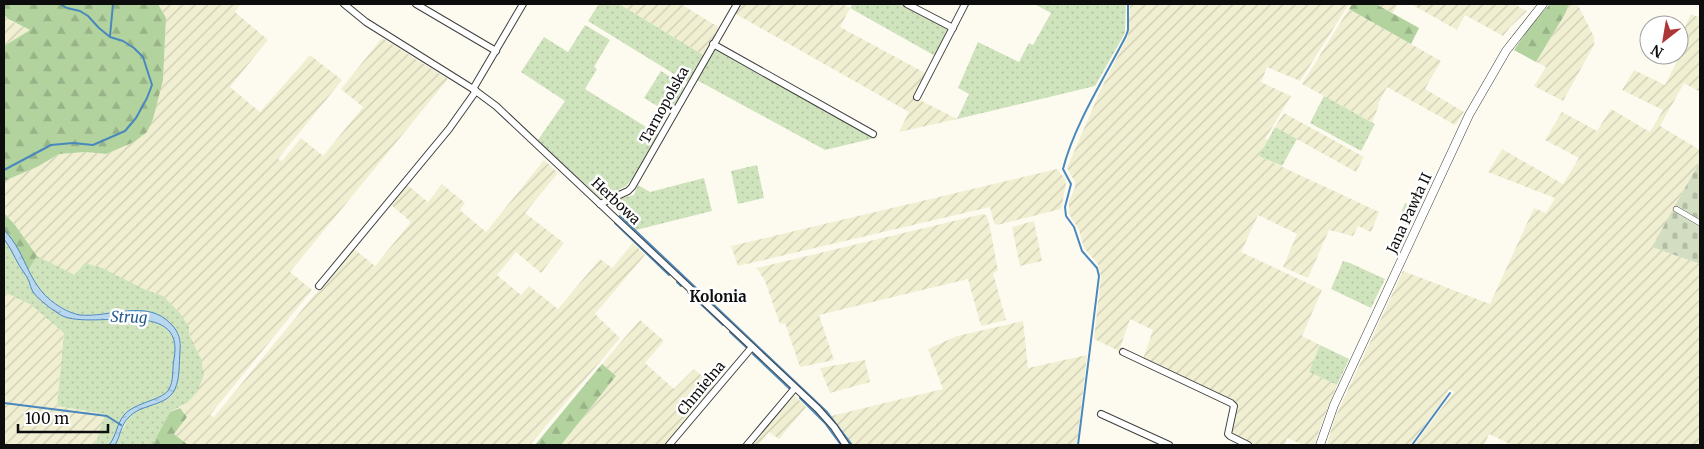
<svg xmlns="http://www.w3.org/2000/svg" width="1704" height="449" font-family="Merriweather,serif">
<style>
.farmland{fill:url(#farmland-furrows)}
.grass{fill:url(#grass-dots)}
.forest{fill:url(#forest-firs)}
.cemetery{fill:url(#cemetery-stones)}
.water{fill:url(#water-ripples);stroke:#4988bd}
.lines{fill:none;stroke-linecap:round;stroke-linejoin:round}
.stream{stroke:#4988bd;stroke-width:2}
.pedestrian-casing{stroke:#404040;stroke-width:6}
.minor-casing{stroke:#404040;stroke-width:8}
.tertiary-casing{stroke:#404040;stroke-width:9}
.pedestrian{stroke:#fff;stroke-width:5}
.minor{stroke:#fff;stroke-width:6}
.tertiary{stroke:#fff;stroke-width:8}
.labels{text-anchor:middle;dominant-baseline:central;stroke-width:5;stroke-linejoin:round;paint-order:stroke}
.street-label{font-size:14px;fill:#0d0d0d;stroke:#fff}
.neighbourhood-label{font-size:15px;font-weight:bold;fill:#0d0d0d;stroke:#fff}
.water-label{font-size:15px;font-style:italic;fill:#255b90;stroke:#fff}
</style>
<defs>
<pattern id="farmland-furrows" width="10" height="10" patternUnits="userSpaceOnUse" patternTransform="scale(1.25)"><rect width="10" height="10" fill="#f0efd2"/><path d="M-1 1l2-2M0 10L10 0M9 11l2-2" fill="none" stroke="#cdccb3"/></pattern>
<pattern id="grass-dots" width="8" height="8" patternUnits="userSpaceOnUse" patternTransform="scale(1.25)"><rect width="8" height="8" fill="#cfe4bd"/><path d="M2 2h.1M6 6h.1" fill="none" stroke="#b1c2a1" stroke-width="1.8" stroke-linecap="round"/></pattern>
<pattern id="forest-firs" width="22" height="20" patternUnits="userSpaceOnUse" patternTransform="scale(1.25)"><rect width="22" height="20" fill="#b2d29e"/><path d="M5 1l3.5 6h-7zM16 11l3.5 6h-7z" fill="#98b387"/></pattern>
<pattern id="cemetery-stones" width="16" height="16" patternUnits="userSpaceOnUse" patternTransform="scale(1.25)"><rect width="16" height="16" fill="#d3ddc2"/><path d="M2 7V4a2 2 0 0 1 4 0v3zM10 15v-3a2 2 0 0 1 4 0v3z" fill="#b4bca6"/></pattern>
<pattern id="water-ripples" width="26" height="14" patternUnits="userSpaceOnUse" patternTransform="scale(1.25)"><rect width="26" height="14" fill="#b9d8ef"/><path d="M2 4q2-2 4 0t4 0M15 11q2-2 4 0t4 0" fill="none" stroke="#9eb8cc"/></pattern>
</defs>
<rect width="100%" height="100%" fill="#fdfbef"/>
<!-- farmland -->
<g class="farmland">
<polygon points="158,4 241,4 235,12 268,40 230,87 260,112 310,55 342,80 278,159 282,161 301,138 323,156 363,107 341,89 382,38 448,79 290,272 312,290 210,415 214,417 353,248 375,266 411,222 390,204 406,184 428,202 442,184 465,203 460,210 486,232 544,160 558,173 525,213 564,243 541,273 516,252 497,275 521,295 529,286 558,309 600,259 612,268 633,243 645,255 595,314 620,338 530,445 188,445 174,434 187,417 180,408 187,403 201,359 189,334 163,296 144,289 75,275 50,264 37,256 15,225 4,213 4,181 37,167 59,154 86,152 106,154 163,80 166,18"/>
<polygon points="619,4 681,4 718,27 719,31 705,56"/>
<polygon points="739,4 842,4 850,8 840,27 927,74 916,98 957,119 899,132 909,112 734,13"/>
<polygon points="1130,4 1349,4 1300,81 1267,67 1261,82 1291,96 1265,139 1268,140 1259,156 1379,212 1371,232 1358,226 1353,236 1329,230 1308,278 1283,267 1297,234 1258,215 1241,252 1322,290 1302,336 1320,345 1309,372 1337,385 1326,412 1314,445 1304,445 1287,438 1285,445 1254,445 1233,436 1230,429 1238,404 1143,359 1153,330 1130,319 1119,351 1094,339 1101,277 1098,264 1084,248 1079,230 1069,214 1069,202 1075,187 1075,182 1067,168 1100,91 1128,36"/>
<polygon points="1376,4 1398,4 1393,13"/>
<polygon points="1411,4 1514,4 1527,11 1511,26 1503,36 1465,15 1457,30"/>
<polygon points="1569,4 1578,5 1594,37 1594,45 1563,101 1534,86 1546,67 1536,62 1565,14"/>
<polygon points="1349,9 1441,61 1425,89 1464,112 1455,125 1387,87 1378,104 1379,105 1372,122 1302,84"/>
<polygon points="1691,14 1698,17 1700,14 1700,92 1684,83 1660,126 1700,150 1700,161 1653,247 1700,264 1700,445 1507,445 1508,443 1489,434 1484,445 1414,445 1454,392 1449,389 1442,402 1410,445 1327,445 1334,420 1403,271 1490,304 1534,208 1546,213 1555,198 1488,172 1502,149 1563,184 1579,158 1545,140 1562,112 1597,131 1611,109 1650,132 1663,110 1622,90 1634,70 1665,85 1688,39 1681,35"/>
<polygon points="4,15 8,20 30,30 4,46"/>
<polygon points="1284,113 1364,157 1356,172 1275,127"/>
<polygon points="1057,169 1065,179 1066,184 1061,209 997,225 994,223 990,207 738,266 731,246"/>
<polygon points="983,214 987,216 991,233 998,271 993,273 1006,320 981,326 968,279 819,315 834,360 800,367 785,323 780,324 765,281 757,268"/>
<polygon points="1034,221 1042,261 1020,266 1012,227"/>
<polygon points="4,292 31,305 64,333 57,406 105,414 95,445 4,445"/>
<polygon points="640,320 664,341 645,363 674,389 694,369 714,386 665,445 561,445 616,376 602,364"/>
<polygon points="1023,321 1028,368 1087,355 1077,445 852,445 831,416 943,389 928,349 957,336"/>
<polygon points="865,360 870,382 830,393 820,368"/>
<polygon points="793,394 806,407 779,439 769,432 758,445 751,445"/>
</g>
<!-- grass -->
<g class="grass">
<polygon points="599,4 619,4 705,56 690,82 687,82 588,21"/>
<polygon points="853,4 902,4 947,28 949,35 937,57 850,8"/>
<polygon points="1034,4 1126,4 1125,33 1095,86 957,119 969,94 958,88 978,42 1019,62 1029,43 1033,45 1051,13"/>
<polygon points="585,25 610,40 594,67 597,69 585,89 659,135 634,177 626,186 601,199 538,140 565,101 521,72 544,37 568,52"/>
<polygon points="715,50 875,138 825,150 695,79 712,51"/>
<polygon points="661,71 680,83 684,88 671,114 644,98"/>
<polygon points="1324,96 1375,124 1361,151 1310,123"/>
<polygon points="1275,127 1297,139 1282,166 1259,156"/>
<polygon points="757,165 764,198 738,204 731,171"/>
<polygon points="704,178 712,211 636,230 607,202 634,195 638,185 650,192"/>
<polygon points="1405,203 1414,207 1417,212 1409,226 1398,221"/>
<path d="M4 239C10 247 14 256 19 265 22 270 26 275 29 281 30 285 31 288 33 292 39 300 50 308 59 314 87 333 186 294 174 359 172 369 174 381 169 389 164 400 135 402 124 415 117 423 116 437 109 445H95L105 414 57 406 64 333 31 305 4 292Z"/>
<polygon points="37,256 75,275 85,263 102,268 144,289 163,296 180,313 189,327 189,334 201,359 204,375 197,392 187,403 170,412 152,445 115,445 129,416 140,409 163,401 171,396 177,385 178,375 181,344 179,334 171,324 129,311 89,315 79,315 71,312 54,303 41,292 28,271"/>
<polygon points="1343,261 1350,263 1385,279 1371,308 1331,289"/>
<polygon points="1320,345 1349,359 1337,385 1309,372"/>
</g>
<!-- forest -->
<g class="forest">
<polygon points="4,4 104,4 105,5 158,4 166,18 163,80 153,119 147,132 134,142 106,154 86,152 59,154 37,167 4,181 4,46 30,30 8,19 4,15"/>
<polygon points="1352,4 1376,4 1419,28 1411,44 1349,9"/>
<polygon points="1550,4 1569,4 1565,14 1536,62 1514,50 1533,22"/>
<polygon points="4,213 15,225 37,256 28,271 14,243 4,230"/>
<polygon points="602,364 616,376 561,445 535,445"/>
<polygon points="180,408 187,417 174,434 188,445 152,445 170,412"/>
</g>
<!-- cemetery -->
<polygon class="cemetery" points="1700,161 1700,264 1652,247"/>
<!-- water -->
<path class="water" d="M4 230C29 255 26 288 62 308 67 311 74 314 80 315 109 318 147 298 171 324 179 332 181 340 180 351 179 363 180 378 175 389 167 407 141 403 128 418 121 425 120 437 115 445H109C116 437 117 423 124 415 135 402 164 400 169 389 174 381 172 369 174 359 186 294 87 333 59 314 50 308 39 300 33 292 31 288 30 285 29 281 26 275 22 270 19 265 14 256 10 247 4 239Z"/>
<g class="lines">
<!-- stream -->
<g class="stream">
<polyline points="110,36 113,4"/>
<polyline points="4,170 51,145 73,143 93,145 125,131 136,118 147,98 152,85 143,57 134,48 123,41 110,37 99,28 88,16 80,11 67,8 60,4"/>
<polyline points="620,216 827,412 852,445"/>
<polyline points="615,223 669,275"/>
<polyline points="677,282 681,286"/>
<polyline points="688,292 723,325"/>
<polyline points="730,332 746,347"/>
<polyline points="753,354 791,390"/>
<polyline points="800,398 825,423 841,445"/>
<polyline points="4,403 107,416 121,425"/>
<path d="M1078 445 1099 276 1097 268 1082 251 1074 227 1066 216 1065 207 1071 184 1063 169C1074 125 1105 77 1126 36L1128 30V4"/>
<polyline points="1412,445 1450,393"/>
</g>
<!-- pedestrian casing -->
<g class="pedestrian-casing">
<polyline id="pedestrian" points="1676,209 1700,223"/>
</g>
<!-- minor casing -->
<g class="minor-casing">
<g id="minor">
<polyline points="344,4 366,22 473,89 496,106 818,409 834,427 846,445"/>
<polyline points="416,4 496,51"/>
<polyline points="907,4 953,28"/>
<polyline points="713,44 873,134"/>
<polyline points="473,89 523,4"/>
<polyline points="917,97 965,4"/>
<polyline points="600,204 628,191 632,187 737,4"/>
<polyline points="319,286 449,129 476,91"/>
<polyline points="1123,352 1231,403 1234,406 1228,434 1230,436 1248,445"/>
<polyline points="1101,414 1169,445"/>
<polyline points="669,445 752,347"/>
<polyline points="747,445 795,388"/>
</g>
</g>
<!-- tertiary casing -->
<g class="tertiary-casing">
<polyline id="tertiary" points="1320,445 1334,405 1469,115 1506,51 1543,4"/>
</g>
<!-- pedestrian -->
<use href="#pedestrian" class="pedestrian"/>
<!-- minor -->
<use href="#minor" class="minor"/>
<!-- tertiary -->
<use href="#tertiary" class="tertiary"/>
</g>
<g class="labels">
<!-- street labels -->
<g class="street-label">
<text transform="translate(664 105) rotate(-61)">Tarnopolska</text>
<text transform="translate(616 201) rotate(43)">Herbowa</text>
<text transform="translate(1409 213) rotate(-65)">Jana Pawła II</text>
<text transform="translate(701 388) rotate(-50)">Chmielna</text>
</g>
<!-- neighbourhood labels -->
<g class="neighbourhood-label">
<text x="718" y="296">Kolonia</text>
</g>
<!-- water labels -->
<g class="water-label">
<text transform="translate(129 317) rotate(2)">Strug</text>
</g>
</g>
<!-- border -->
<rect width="1704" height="449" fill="none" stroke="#0d0d0d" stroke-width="10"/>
<!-- north arrow -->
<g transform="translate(1664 40) rotate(211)"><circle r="24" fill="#ffffff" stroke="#9e9e9e"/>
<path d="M0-4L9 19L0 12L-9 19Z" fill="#ac3736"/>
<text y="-8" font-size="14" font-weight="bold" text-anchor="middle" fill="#0d0d0d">N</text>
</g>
<!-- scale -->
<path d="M18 424v8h90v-8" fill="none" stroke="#0d0d0d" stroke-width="2.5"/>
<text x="25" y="424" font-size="15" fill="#0d0d0d" stroke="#ffffff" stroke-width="4" paint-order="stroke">100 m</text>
</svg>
